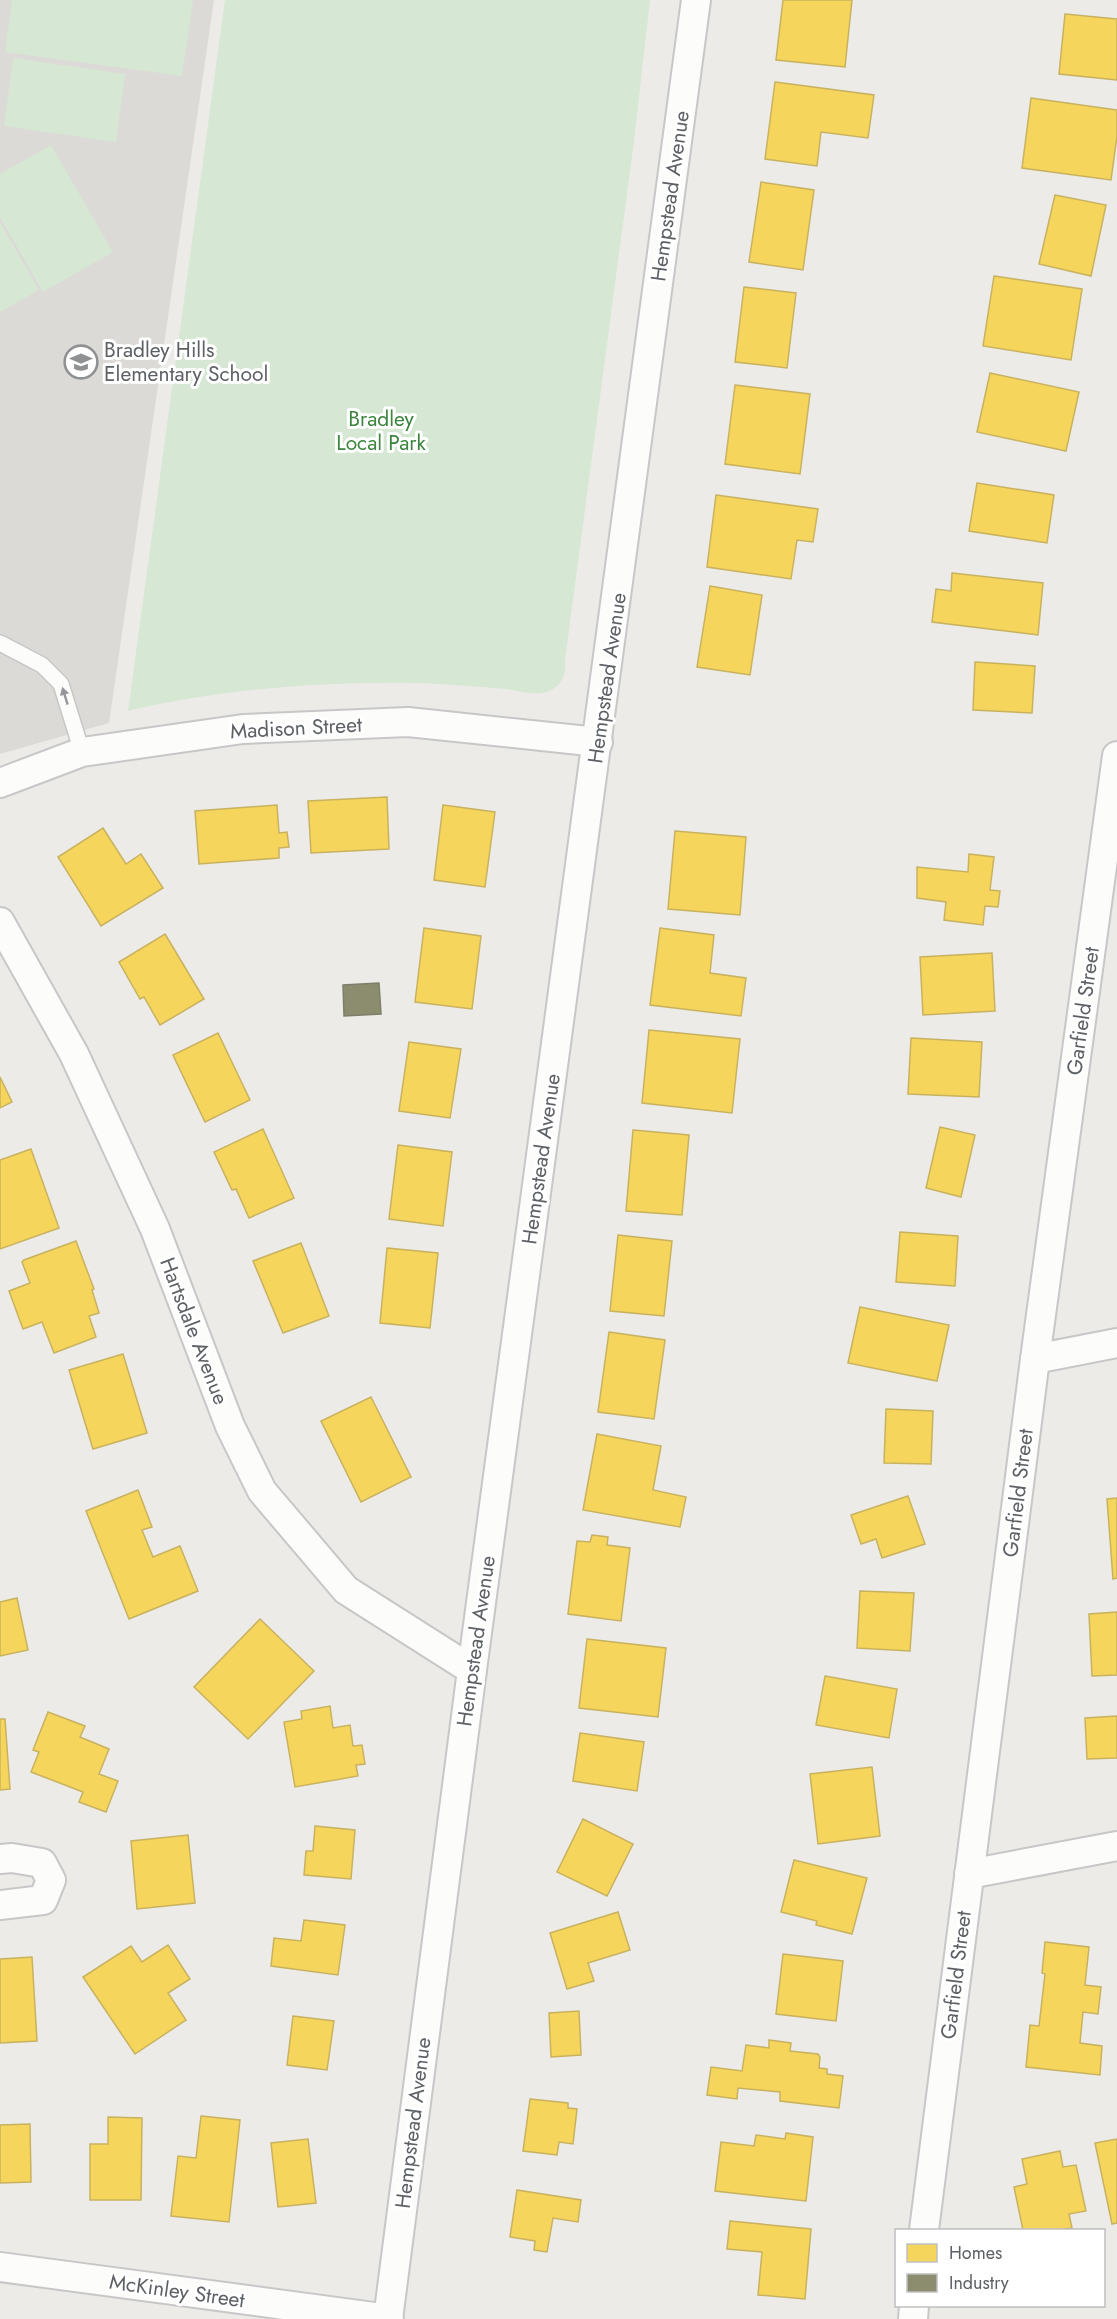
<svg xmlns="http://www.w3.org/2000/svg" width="1117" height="2319" font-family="Jost,sans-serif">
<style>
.education{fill:#dcdad6}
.green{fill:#d6e7d4}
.homes{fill:#f6d55c;stroke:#c8b25f;stroke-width:1.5}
.industry{fill:#8c8c6e;stroke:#7e7f6b;stroke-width:1.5}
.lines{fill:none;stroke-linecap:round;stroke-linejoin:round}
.lane-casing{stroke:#c7c7c7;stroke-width:18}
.street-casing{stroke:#c7c7c7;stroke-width:32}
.lane{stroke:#fcfcfb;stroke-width:15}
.street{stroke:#fcfcfb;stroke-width:28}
.oneway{fill:#95979a}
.labels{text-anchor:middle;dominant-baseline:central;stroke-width:6;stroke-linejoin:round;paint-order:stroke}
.street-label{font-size:21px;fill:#5d6165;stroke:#fff}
.poi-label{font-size:21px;fill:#5d6165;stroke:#fff;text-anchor:start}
.park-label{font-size:21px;fill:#3c853e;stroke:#fff}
</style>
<rect width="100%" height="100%" fill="#ecebe7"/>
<!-- education -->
<polygon class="education" points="0,0 214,0 109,723 0,754"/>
<!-- green -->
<g class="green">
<polygon points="12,0 193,0 182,76 5,52"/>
<path d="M225 0H650L634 141 565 660C567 674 561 688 546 692 534 696 518 691 506 689 477 687 448 684 419 683 322 681 222 689 128 711Z"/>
<polygon points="13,58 125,74 116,142 4,126"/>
<polygon points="51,145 113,252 43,292 0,217 0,174"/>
<polygon points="0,222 39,290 0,312"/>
</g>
<!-- homes -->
<g class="homes">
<polygon points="783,0 852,0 845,67 776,60"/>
<polygon points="1065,14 1117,19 1117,80 1059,74"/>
<polygon points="775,82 874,95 868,138 821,132 817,166 765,159"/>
<polygon points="1031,98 1117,110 1117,136 1111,180 1022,168"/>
<polygon points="761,182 814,190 803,270 749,262"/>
<polygon points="1055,195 1106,205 1091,276 1039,264"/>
<polygon points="994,276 1082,289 1071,360 983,346"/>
<polygon points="744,287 796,293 787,368 735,362"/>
<polygon points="990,373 1079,392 1066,451 977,432"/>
<polygon points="735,385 810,394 800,474 725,464"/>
<polygon points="977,483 1054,495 1047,543 969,531"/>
<polygon points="716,495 818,509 813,542 797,540 791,579 707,567"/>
<polygon points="952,573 1043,583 1038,635 932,622 936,589 951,591"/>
<polygon points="710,586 762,595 750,675 697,667"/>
<polygon points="975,662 1035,666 1032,713 973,710"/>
<polygon points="387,797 389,849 311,853 308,801"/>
<polygon points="277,805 279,833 287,832 289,847 279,848 279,858 199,864 195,811"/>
<polygon points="443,805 495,812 485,887 434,880"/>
<polygon points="103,828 126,864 141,854 163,888 101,926 58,857"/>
<polygon points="675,831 746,837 740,915 668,909"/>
<polygon points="969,854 994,857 990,890 1000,891 998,907 985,906 983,925 944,920 946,902 917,898 917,867 968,872"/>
<polygon points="424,928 481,936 472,1009 415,1002"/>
<polygon points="660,928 714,935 710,973 746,978 741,1016 650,1005"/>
<polygon points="165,934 204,999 160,1025 144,997 140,999 119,962"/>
<polygon points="992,953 995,1011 923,1015 920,957"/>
<polygon points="649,1030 740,1039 732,1113 642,1103"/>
<polygon points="218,1033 250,1100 205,1122 173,1055"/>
<polygon points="911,1038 982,1042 979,1097 908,1094"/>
<polygon points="409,1042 461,1049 450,1118 399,1111"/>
<polygon points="0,1077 12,1102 0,1108"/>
<polygon points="940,1127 975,1135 961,1197 926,1188"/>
<polygon points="263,1129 294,1198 249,1218 236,1189 232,1190 214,1152"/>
<polygon points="633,1130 689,1135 682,1215 626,1211"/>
<polygon points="398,1145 452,1152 443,1226 389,1219"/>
<polygon points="31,1149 59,1228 0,1249 0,1160"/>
<polygon points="900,1232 958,1236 955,1286 896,1282"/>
<polygon points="618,1235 672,1241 664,1316 610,1311"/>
<polygon points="76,1241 94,1289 92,1290 99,1313 89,1316 96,1337 54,1353 42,1322 23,1329 9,1291 30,1283 22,1262 24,1260"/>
<polygon points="301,1243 329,1316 283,1333 253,1261"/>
<polygon points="387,1248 438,1253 430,1328 380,1323"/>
<polygon points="860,1307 949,1325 937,1381 848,1363"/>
<polygon points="609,1332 665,1340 654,1419 598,1412"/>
<polygon points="123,1354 147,1433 93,1449 69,1370"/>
<polygon points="371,1397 411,1477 361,1502 321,1421"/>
<polygon points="886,1409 933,1411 931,1464 884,1463"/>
<polygon points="597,1434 661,1446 653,1490 686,1497 680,1527 583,1510"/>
<polygon points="138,1490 152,1527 142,1530 153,1557 180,1546 198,1591 129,1619 86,1511"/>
<polygon points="908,1496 925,1544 882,1558 876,1539 861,1544 851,1515"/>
<polygon points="1117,1498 1117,1578 1113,1579 1107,1499"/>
<polygon points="592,1535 608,1537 607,1545 630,1548 621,1621 568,1614 577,1541 590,1542"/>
<polygon points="860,1591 914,1593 910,1651 857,1648"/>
<polygon points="17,1598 28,1650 0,1656 0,1602"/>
<polygon points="1117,1612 1117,1675 1092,1676 1089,1614"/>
<polygon points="260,1619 314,1671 248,1739 194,1687"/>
<polygon points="587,1639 666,1648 658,1717 579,1708"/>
<polygon points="825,1676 897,1689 889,1738 816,1725"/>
<polygon points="330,1706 333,1728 350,1725 353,1746 362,1745 365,1764 356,1765 358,1776 295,1787 284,1722 302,1719 301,1711"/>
<polygon points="48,1712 85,1726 80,1737 109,1749 99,1774 118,1781 106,1812 79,1802 83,1792 31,1772 39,1752 33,1750"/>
<polygon points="1117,1716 1117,1758 1087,1759 1085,1718"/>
<polygon points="0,1719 5,1719 10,1789 0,1790"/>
<polygon points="580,1733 644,1742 637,1791 573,1781"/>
<polygon points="872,1767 880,1836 818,1844 810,1774"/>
<polygon points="583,1819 633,1844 607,1896 557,1872"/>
<polygon points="315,1826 355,1830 351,1879 304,1875 306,1851 313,1851"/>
<polygon points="188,1835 195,1903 137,1909 131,1841"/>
<polygon points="794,1860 867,1878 852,1934 816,1925 817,1921 781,1912"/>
<polygon points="618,1912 630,1950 588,1963 594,1981 567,1989 550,1933"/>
<polygon points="304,1920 345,1925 338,1975 271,1966 274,1938 301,1941"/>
<polygon points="1045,1942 1089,1947 1085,1985 1101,1987 1098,2014 1083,2012 1080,2043 1102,2046 1100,2075 1026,2067 1030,2025 1039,2026 1045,1974 1042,1973"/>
<polygon points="168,1945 190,1979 168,1993 186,2020 135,2054 83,1977 131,1946 142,1962"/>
<polygon points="783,1954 843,1961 836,2021 776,2014"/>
<polygon points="32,1957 37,2041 0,2043 0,1959"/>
<polygon points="579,2011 581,2055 551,2057 549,2013"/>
<polygon points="293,2016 334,2021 327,2070 287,2065"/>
<polygon points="769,2040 791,2043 790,2051 818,2054 820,2057 819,2068 827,2069 827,2074 843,2076 839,2108 780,2101 780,2092 738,2088 737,2099 707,2095 711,2067 742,2071 746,2045 769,2048"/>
<polygon points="530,2099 568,2103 568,2108 577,2109 573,2144 559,2142 557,2155 523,2151"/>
<polygon points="201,2116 240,2120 229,2222 171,2216 178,2156 196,2158"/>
<polygon points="108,2117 142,2118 141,2200 90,2200 90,2144 108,2144"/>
<polygon points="30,2124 31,2182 0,2183 0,2125"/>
<polygon points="786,2133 813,2137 806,2201 715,2191 721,2142 754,2146 756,2135 785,2139"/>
<polygon points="308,2139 316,2203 278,2207 271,2143"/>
<polygon points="1117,2139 1117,2223 1112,2224 1095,2143"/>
<polygon points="1060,2151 1063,2167 1076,2165 1086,2211 1069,2214 1072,2228 1059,2230 1023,2230 1014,2187 1027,2184 1022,2159"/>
<polygon points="517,2190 581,2200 578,2222 553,2218 547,2252 534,2250 535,2241 510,2237"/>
<polygon points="730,2221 811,2229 805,2299 758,2295 762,2252 727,2249"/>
</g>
<!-- industry -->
<polygon class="industry" points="379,983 381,1014 344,1016 343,985"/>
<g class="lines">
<!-- lane casing -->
<g class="lane-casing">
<polyline id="lane" points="0,643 42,665 61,684 82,752"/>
</g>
<!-- street casing -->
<g class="street-casing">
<g id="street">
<polyline points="0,783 82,752 243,729 408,722 598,742"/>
<polyline points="0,922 74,1054 155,1229 230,1426 262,1491 346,1590 472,1670"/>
<polyline points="1035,1359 1117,1343"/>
<polyline points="0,1859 12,1858 42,1863 51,1880 43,1900 0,1905"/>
<polyline points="969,1874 1117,1846"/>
<polyline points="924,2230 1035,1359 1117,756"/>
<polyline points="0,2267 389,2319"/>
<polyline points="388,2319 472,1670 696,0"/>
<polyline points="913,2319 914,2306"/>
</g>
</g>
<!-- lane -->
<use href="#lane" class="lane"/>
<!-- street -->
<use href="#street" class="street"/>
</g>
<!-- one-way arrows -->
<defs><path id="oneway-solid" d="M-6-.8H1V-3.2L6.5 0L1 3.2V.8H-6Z" transform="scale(1.5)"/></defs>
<use class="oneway" href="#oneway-solid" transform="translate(65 696) rotate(-107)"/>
<!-- icons -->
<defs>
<g id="school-ring" transform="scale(1.725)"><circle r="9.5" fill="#fff" stroke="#8f9192" stroke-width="1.5"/><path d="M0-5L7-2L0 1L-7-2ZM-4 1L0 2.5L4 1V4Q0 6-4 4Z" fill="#8f9192"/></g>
</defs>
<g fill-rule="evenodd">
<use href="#school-ring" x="81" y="362"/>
</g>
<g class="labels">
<!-- street labels -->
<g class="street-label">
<text transform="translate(670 196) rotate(-82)">Hempstead Avenue</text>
<text transform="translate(607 678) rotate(-82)">Hempstead Avenue</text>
<text transform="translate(296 728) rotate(-3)">Madison Street</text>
<text transform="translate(1083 1011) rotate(-82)">Garfield Street</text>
<text transform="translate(541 1159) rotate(-82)">Hempstead Avenue</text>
<text transform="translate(194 1331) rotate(69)">Hartsdale Avenue</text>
<text transform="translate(1018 1493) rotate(-83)">Garfield Street</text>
<text transform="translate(476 1641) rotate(-82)">Hempstead Avenue</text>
<text transform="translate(956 1975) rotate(-83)">Garfield Street</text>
<text transform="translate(413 2123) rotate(-83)">Hempstead Avenue</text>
<text transform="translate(177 2291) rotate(8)">McKinley Street</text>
</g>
<!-- poi labels -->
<g class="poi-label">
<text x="104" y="350">Bradley Hills<tspan x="104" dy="24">Elementary School</tspan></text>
</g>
<!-- park labels -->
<g class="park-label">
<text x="381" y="419">Bradley<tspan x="381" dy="24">Local Park</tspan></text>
</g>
</g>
<!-- legend -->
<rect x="895" y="2229" width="210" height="78" fill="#ffffff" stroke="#bec0c1" stroke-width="1.5"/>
<rect x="907" y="2244" width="30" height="18" fill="#f6d55c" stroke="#bec0c1" stroke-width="1.5"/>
<text x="949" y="2259" font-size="18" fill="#5d6165">Homes</text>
<rect x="907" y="2274" width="30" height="18" fill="#8c8c6e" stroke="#bec0c1" stroke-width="1.5"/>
<text x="949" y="2289" font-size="18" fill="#5d6165">Industry</text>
</svg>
